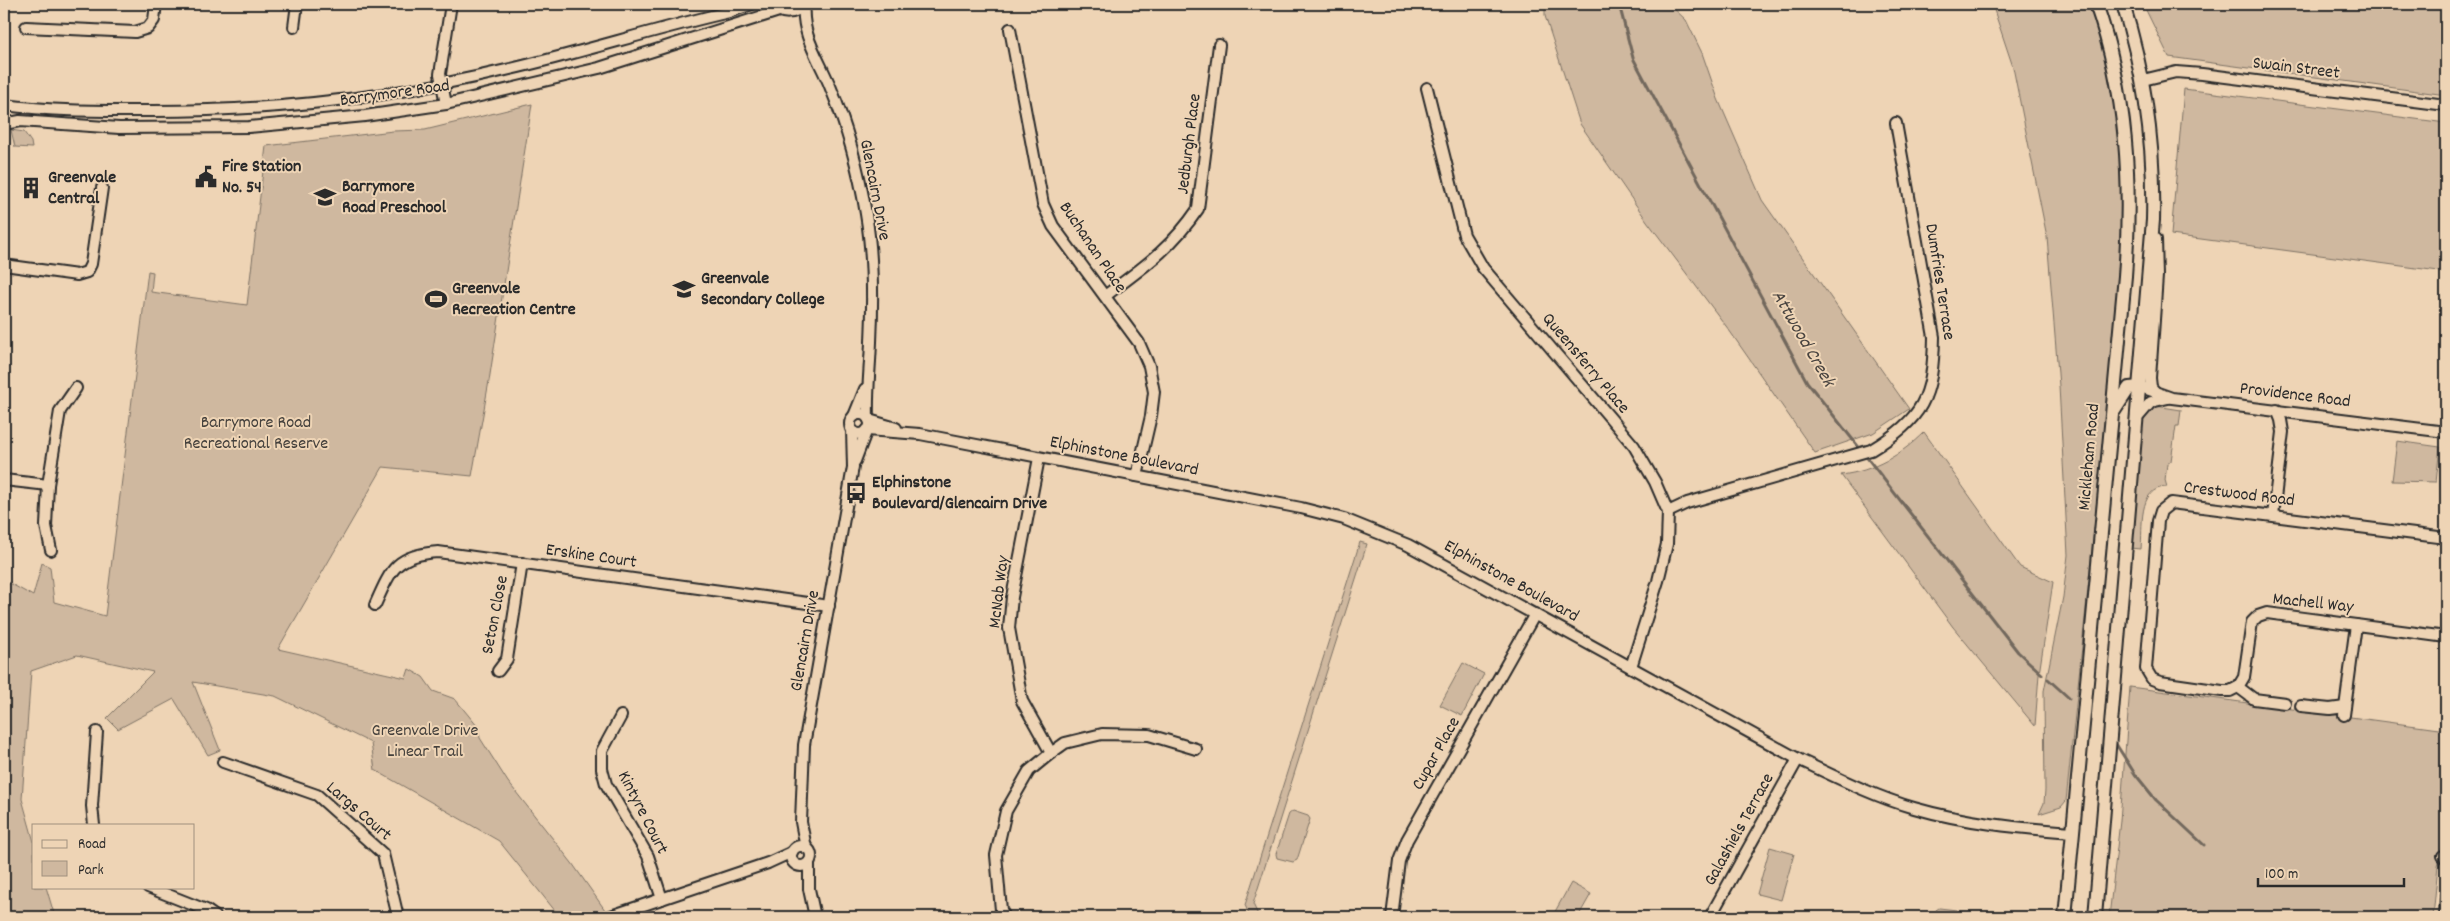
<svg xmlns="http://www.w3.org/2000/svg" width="2450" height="921" font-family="Dekko,sans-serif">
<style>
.green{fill:#cfb89f;stroke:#7d7265}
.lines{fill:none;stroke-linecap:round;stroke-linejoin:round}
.stream{stroke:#72685d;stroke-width:3}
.minor-casing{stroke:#2b2b2b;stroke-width:14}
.major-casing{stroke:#2b2b2b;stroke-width:16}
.minor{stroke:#eed4b5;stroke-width:10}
.major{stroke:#eed4b5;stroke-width:12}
.labels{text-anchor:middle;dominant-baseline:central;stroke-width:4;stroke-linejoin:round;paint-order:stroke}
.street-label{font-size:18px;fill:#2b2b2b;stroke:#eed4b5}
.poi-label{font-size:18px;font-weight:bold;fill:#2b2b2b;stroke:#eed4b5;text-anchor:start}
.park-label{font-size:18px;fill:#44403c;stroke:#eed4b5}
.water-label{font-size:19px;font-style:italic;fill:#494440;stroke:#eed4b5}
</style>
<rect width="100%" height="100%" fill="#eed4b5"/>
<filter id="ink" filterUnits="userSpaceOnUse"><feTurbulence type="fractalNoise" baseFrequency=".02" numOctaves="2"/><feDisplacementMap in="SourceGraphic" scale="10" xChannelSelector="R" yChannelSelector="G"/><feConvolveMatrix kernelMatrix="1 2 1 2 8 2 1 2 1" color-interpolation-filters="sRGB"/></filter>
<g filter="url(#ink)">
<!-- green -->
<g class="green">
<polygon points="1545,4 1669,4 1686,20 1702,53 1718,99 1762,200 1909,409 1873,433 1815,453 1729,330 1647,221 1580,124 1545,16"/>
<path d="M1992 4H2089C2140 147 2118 280 2104 427 2092 552 2079 676 2066 801L2061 807 2039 814 2044 803 2045 790 2044 691 2063 597 2068 555 2059 386 2047 237 2013 67Z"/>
<polygon points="2143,4 2446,4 2446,95 2169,57"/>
<polygon points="2184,89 2446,123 2446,272 2171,235"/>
<polygon points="532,104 489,381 472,476 383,467 278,649 406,678 409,669 423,677 433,691 455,699 478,727 480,738 508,782 572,863 605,910 584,917 560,917 499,841 375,770 371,743 275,696 193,682 220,750 208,755 174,699 118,729 107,718 153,672 77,655 31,671 22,799 34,842 34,887 46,887 55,917 8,917 4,903 4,580 33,596 42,563 50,567 54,602 105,616 148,271 153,272 151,292 247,305 266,146 393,131 425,130"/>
<polygon points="11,130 24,132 31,142 32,148 15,147"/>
<path d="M2156 406 2181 410 2179 426H2176L2171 461 2167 464 2165 480 2167 487C2137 487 2143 528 2141 549L2131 548 2142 417Z"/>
<path d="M1924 432 2020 567 2053 582 2039 674 2035 726 1953 627 1841 475C1874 471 1901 455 1924 432Z"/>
<polygon points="2397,441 2440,447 2436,482 2392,481"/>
<polygon points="1360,542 1367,544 1253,904 1259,917 1250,917 1245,905"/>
<polygon points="1463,663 1484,674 1462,716 1440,705"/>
<polygon points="2130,687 2446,730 2446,843 2438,865 2433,917 2109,917 2120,821"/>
<polygon points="1293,811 1308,816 1310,819 1297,860 1293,862 1277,858 1276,854 1289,814"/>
<polygon points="1770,847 1794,854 1781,900 1757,894"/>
<polygon points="1571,883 1591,894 1578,917 1552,917"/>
<polygon points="1939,908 1957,910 1959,917 1935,917 1936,910"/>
</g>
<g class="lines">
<!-- stream -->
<g class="stream">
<polyline points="1619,4 1633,58 1807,382 1861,450"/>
<polyline points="1865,455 2018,652 2042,674"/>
<polyline points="2048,679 2069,698"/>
<polyline points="2116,744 2135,774 2156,800 2204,845"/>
</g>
<!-- minor casing -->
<g class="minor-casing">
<g id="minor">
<path d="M772 4C781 16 795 15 804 4"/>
<path d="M804 5C801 35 819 59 830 86 847 127 859 170 866 214 873 255 873 300 871 342 870 369 867 392 868 418"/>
<polyline points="26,27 135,32 148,28 154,20 156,4"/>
<polyline points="294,27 297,4"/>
<polyline points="1010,29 1043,204 1053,226 1139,343 1149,366 1154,392 1151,416 1137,476"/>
<polyline points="2143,80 2176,72 2202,74 2446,105"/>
<polyline points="1427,88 1464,235 1483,268 1634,446 1655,482 1668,512 1667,544 1658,581 1631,667"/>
<polyline points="446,104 440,74 451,4"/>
<path d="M4 105C49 111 94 111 140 111 264 112 386 99 506 70 581 53 654 29 729 12L752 4"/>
<polyline points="4,124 20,121 119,128 249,127 365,116 446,104 599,68 779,11"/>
<polyline points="2156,239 2157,276 2150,378 2151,387 2156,393"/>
<polyline points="4,265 77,275 87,272 91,264 102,188"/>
<path d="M1105 296C1142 268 1171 249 1198 209L1219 45"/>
<polyline points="2141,387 2172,398 2446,432"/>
<circle cx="860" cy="424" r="10"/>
<polyline points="854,416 865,389"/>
<polyline points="2139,416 2151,402 2168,398"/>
<polyline points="869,420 896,428"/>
<path d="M867 430 920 434 1301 508 1344 519 1408 545 1798 759C1836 777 1873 796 1914 808 1966 823 2018 828 2072 832"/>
<polyline points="1039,458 1012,597 1009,628 1022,701 1051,753"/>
<polyline points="855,461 866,432"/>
<polyline points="4,480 48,485"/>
<path d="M1668 512 1687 503 1871 450C1923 418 1933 398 1934 337L1896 123"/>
<polyline points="2273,515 2283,432 2281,420 2277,410"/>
<polyline points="2446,538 2171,503 2161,511 2158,521 2146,669 2152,679 2160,682 2222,691 2230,691 2238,687 2244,677 2252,622 2258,616 2267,613 2446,637"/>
<polyline points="51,550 46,526 48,485 60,411 76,388"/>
<path d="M375 605C391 569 396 555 438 552L829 606"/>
<polyline points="498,671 507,659 522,563"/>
<polyline points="2238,687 2254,699 2285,703"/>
<polyline points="2301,706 2330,709 2345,707"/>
<polyline points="2344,715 2356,625"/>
<polyline points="621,716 602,751 602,769 606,784 648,856 662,899"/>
<polyline points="223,762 317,795 383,854 398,917"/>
<polyline points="94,825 92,806 97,732"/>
<circle cx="801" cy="856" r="10"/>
<polyline points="806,848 801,822 804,745 853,467 852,430"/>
<polyline points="2443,856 2446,858"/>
<polyline points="809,862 809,889 815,917"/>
<polyline points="148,887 206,910 216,917"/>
<polyline points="608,917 768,863 792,852"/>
<polyline points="1005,917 1001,910 996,855 1006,811 1029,771 1051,753 1065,743 1102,734 1149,735 1196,749"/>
<polyline points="1392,917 1399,861 1407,840 1535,614"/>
<polyline points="1710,917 1798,759"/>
<polyline points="2445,917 2446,898"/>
</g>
</g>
<!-- major casing -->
<g class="major-casing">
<g id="major">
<polyline points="2114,411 2129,388 2141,387"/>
<path d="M2065 917 2125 276C2132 183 2127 93 2096 4"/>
<path d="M2095 917 2153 220C2155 146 2145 75 2123 4"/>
</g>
</g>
<!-- minor -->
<use href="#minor" class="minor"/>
<!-- major -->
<use href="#major" class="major"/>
</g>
</g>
<!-- icons -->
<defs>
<g id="civic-bare" transform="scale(1.725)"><path d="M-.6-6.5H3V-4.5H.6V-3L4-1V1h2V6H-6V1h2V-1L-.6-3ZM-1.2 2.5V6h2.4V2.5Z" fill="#2b2b2b" stroke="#eed4b5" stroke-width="2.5" paint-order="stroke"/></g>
<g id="building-bare" transform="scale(1.725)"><path d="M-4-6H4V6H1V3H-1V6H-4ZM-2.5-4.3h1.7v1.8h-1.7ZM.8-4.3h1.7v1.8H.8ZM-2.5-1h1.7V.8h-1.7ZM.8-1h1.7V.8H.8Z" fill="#2b2b2b" stroke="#eed4b5" stroke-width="2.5" paint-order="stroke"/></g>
<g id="school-bare" transform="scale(1.725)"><path d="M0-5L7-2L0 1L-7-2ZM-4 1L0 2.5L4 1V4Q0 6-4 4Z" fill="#2b2b2b" stroke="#eed4b5" stroke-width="2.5" paint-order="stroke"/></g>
<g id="stadium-bare" transform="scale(1.725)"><path d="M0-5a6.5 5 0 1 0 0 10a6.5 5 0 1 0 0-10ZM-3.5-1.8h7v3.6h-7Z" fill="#2b2b2b" stroke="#eed4b5" stroke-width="2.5" paint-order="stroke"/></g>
<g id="bus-bare" transform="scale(1.725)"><path d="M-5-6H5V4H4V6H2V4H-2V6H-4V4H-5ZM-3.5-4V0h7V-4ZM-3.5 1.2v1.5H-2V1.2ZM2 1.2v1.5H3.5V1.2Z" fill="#2b2b2b" stroke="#eed4b5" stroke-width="2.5" paint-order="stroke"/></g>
</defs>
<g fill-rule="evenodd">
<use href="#civic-bare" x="206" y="177"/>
<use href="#building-bare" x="31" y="188"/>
<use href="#school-bare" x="325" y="197"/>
<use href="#school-bare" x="684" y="289"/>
<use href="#stadium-bare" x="436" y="299"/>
<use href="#bus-bare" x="856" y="493"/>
</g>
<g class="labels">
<!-- street labels -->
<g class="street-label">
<text transform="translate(2296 69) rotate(7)">Swain Street</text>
<text transform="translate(395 94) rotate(-8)">Barrymore Road</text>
<text transform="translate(1190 144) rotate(-83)">Jedburgh Place</text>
<text transform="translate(874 190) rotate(79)">Glencairn Drive</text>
<text transform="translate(1092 248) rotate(56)">Buchanan Place</text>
<text transform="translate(1939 282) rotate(81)">Dumfries Terrace</text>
<text transform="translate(1585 364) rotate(50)">Queensferry Place</text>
<text transform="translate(2295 396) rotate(7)">Providence Road</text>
<text transform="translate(1124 457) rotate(11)">Elphinstone Boulevard</text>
<text transform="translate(2090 457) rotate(-85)">Mickleham Road</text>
<text transform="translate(2239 495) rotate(7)">Crestwood Road</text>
<text transform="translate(591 557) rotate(8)">Erskine Court</text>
<text transform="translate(1511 582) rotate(29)">Elphinstone Boulevard</text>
<text transform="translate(1000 592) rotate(-83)">McNab Way</text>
<text transform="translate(2313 604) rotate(6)">Machell Way</text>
<text transform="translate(496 615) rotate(-79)">Seton Close</text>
<text transform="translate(806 641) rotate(-80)">Glencairn Drive</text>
<text transform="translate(1437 754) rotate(-61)">Cupar Place</text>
<text transform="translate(358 812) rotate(41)">Largs Court</text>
<text transform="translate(642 813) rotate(63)">Kintyre Court</text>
<text transform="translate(1740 830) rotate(-61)">Galashiels Terrace</text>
</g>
<!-- poi labels -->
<g class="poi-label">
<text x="222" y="167">Fire Station<tspan x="222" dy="21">No. 54</tspan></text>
<text x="48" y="178">Greenvale<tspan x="48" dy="21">Central</tspan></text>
<text x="342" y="187">Barrymore<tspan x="342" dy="21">Road Preschool</tspan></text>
<text x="701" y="279">Greenvale<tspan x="701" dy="21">Secondary College</tspan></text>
<text x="452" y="289">Greenvale<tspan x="452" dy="21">Recreation Centre</tspan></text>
<text x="872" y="483">Elphinstone<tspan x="872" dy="21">Boulevard/Glencairn Drive</tspan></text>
</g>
<!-- park labels -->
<g class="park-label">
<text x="256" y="423">Barrymore Road<tspan x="256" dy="21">Recreational Reserve</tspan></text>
<text x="425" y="731">Greenvale Drive<tspan x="425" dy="21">Linear Trail</tspan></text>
</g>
<!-- water labels -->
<g class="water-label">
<text transform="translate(1802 339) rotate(60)">Attwood Creek</text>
</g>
</g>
<!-- margin -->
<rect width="2450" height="921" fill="none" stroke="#eed4b5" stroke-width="20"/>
<rect x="10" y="10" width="2430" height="901" fill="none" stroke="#2b2b2b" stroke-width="2" filter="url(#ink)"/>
<!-- legend -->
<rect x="32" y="824" width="162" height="65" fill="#eed4b5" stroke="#a0907e"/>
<rect x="42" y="840" width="25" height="8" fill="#eed4b5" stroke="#a0907e"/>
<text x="78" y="848" font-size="15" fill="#2b2b2b">Road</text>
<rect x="42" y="861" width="25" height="15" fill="#cfb89f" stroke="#a0907e"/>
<text x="78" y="874" font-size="15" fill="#2b2b2b">Park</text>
<!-- scale -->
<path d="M2258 878v8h146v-8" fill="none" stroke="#2b2b2b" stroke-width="2.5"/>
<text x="2265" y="878" font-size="15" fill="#2b2b2b" stroke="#eed4b5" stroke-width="4" paint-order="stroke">100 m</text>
</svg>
